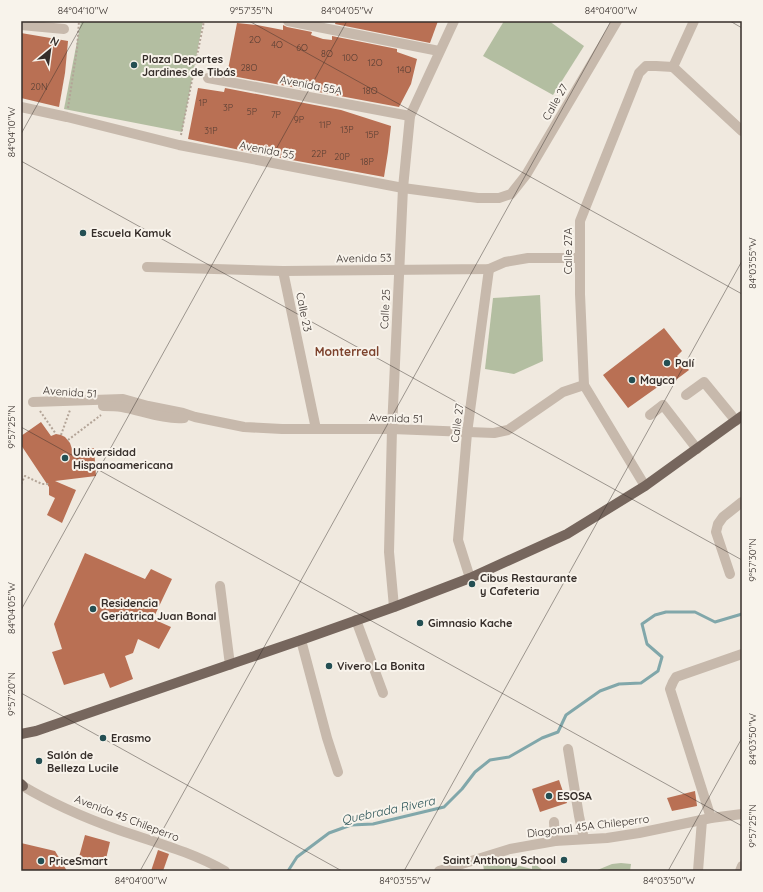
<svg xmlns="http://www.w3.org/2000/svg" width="763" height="892" font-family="Quicksand,sans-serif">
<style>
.green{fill:#b3bea1}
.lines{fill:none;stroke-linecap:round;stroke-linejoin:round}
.stream{stroke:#81a7aa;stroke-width:3}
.building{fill:#b97054}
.path{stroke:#b3a497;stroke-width:2;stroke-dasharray:2 2;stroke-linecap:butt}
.minor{stroke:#c7b9ac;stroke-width:10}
.major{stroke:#76665d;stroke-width:10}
.ticks{fill:none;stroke:#362e2a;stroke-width:1;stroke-opacity:0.45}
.poi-dot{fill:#244f53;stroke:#f8f3eb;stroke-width:1.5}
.labels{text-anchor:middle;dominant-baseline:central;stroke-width:4;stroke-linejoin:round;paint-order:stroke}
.number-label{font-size:9px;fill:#573e34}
.poi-label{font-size:11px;font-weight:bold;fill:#362e2a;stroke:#f8f3eb;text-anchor:start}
.street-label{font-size:11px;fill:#362e2a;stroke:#f8f3eb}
.neighbourhood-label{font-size:12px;font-weight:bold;fill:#7d422c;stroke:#f8f3eb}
.water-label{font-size:12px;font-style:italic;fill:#244f53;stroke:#f8f3eb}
.neatline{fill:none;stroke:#362e2a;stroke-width:1.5}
.ticks-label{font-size:10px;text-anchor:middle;fill:#362e2a}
</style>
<rect width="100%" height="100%" fill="#f0e9df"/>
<!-- green -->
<g class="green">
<polygon points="81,21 203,21 182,132 64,109"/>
<polygon points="504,21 549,21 584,46 553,95 483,56"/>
<polygon points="540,295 543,361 514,374 485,369 493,298"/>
<polygon points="511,857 512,864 532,869 532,864 536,865 544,871 484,871 483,864"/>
<polygon points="621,863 631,864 630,871 595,871 612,864"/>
</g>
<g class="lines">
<!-- stream -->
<polyline class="stream" points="288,871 297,857 329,833 351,825 373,824 444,807 462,789 475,772 490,760 509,757 542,738 558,732 566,715 600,691 619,684 641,683 658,671 662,657 647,644 642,624 655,615 666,612 695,612 715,622 742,614"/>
</g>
<!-- building -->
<g class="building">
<polygon points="336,21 438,21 430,43 335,24"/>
<polygon points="237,23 257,25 283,30 283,25 287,27 312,32 311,35 323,39 332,40 332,36 397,49 397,52 417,59 411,84 399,107 227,75"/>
<polygon points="21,33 68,41 65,73 59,107 21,98"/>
<polygon points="198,88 224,92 225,88 341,110 391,126 388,152 384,177 254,153 188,139"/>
<polygon points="664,328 682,351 677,356 689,370 669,385 666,381 628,408 603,375"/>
<polygon points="41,422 51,436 56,434 61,435 65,437 70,443 72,449 94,448 96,476 55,481 76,490 62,523 47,515 55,498 49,495 49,487 21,445 21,436"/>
<polygon points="85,553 145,579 151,569 172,579 153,619 171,627 159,649 138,639 133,653 125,656 133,679 110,688 104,673 64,685 52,652 62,649 54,624"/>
<polygon points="559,780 567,803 540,812 532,789"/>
<polygon points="695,791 697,806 672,811 667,798"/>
<polygon points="85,835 110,842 105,863 79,857"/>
<polygon points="21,843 55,851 67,871 21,871"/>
<polygon points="158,850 169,854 163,871 151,871"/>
</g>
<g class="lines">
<!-- path -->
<g class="path">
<polyline points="68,108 77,49 79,21"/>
<polyline points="181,135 204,21"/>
<polyline points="40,411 56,434"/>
<polyline points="61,435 70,410"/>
<polyline points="68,440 101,415"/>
<polyline points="21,484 25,476 42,484 49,484"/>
</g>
<!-- minor -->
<g class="minor">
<polyline points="288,21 439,51"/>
<polyline points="21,25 64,29"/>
<polyline points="673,67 742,131"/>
<polyline points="673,67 694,21"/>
<polyline points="208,78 410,116"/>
<polyline points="21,107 67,117 179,145 403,188 478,198 499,198 511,194 526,175 617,21"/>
<polyline points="147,267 283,271 489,269 505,262 528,258 580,258"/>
<polyline points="283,271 316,429"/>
<polyline points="686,395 704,382 736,421"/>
<polyline points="33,402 123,399 148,406 183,413 195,417 244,427 282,429 392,429 494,433 508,430 563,392 584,385"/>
<path d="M103 406C109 406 115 406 122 407 140 410 165 420 184 418"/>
<polyline points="650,415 663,405 697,449"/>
<polyline points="645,486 584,385 580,294 580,221 639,73 646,66 656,66 673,67"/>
<polyline points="730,574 716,532 718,524 723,517 742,502"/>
<polyline points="470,578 458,540 467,433 489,269"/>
<polyline points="220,586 230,665"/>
<polyline points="394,607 389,552 392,429 403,188 410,116 454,21"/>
<polyline points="356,620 383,693"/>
<polyline points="301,640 327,738 338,772"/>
<polyline points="568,749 579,816 584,839"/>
<path d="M21 785C51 803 85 818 119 830 154 842 192 852 225 871"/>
<polyline points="711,818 670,689 673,682 676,677 742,654"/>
<polyline points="554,822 555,841"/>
<polyline points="439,871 510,849 555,841 607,838 639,833 711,818 742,814"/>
<polyline points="698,871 702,820"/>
<polyline points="740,871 742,866"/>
</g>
<!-- major -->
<g class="major">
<polyline points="21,734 36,731 301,640 394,607 470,578 567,534 645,486 742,416"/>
<polyline points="21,784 23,786"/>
</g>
</g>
<!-- ticks -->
<path class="ticks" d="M249 21 742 294M730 21 742 28M21 134 84 21M21 161 742 560M21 427 742 826M21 610 347 21M21 693 342 871M140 871 611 21M404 871 742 261M668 871 742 738"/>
<!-- markers -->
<g class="poi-dot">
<circle cx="134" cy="65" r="4"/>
<circle cx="83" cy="233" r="4"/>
<circle cx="667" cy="363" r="4"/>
<circle cx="632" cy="380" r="4"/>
<circle cx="65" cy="458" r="4"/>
<circle cx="472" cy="584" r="4"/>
<circle cx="93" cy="609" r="4"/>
<circle cx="420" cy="623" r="4"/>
<circle cx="329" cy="666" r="4"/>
<circle cx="103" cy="738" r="4"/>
<circle cx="39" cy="761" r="4"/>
<circle cx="549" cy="796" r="4"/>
<circle cx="564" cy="860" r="4"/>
<circle cx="41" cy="861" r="4"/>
</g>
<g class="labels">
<!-- number labels -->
<g class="number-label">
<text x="255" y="39">2O</text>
<text x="277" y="44">4O</text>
<text x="302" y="47">6O</text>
<text x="327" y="53">8O</text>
<text x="350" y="57">10O</text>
<text x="375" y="62">12O</text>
<text x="249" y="67">28O</text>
<text x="404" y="69">14O</text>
<text x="39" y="86">20N</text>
<text x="370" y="90">18O</text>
<text x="203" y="102">1P</text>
<text x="228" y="107">3P</text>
<text x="252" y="111">5P</text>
<text x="276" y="114">7P</text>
<text x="299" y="119">9P</text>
<text x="325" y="124">11P</text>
<text x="347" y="129">13P</text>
<text x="211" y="130">31P</text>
<text x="372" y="134">15P</text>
<text x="319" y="153">22P</text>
<text x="342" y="156">20P</text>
<text x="367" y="161">18P</text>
</g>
<!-- poi labels -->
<g class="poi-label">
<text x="142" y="59">Plaza Deportes<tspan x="142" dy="13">Jardines de Tibás</tspan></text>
<text x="91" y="233">Escuela Kamuk</text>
<text x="675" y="363">Palí</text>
<text x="640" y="380">Mayca</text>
<text x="73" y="452">Universidad<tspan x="73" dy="13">Hispanoamericana</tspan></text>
<text x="480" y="578">Cibus Restaurante<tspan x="480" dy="13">y Cafeteria</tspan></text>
<text x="101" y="603">Residencia<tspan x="101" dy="13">Geriátrica Juan Bonal</tspan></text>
<text x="428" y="623">Gimnasio Kache</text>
<text x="337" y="666">Vivero La Bonita</text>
<text x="111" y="738">Erasmo</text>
<text x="47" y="755">Salón de<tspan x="47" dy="13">Belleza Lucile</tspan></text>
<text x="557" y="796">ESOSA</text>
<text x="556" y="860" text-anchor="end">Saint Anthony School</text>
<text x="49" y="861">PriceSmart</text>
</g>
<!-- street labels -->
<g class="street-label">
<text transform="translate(311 85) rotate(11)">Avenida 55A</text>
<text transform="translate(555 102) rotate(-60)">Calle 27</text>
<text transform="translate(267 150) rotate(11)">Avenida 55</text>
<text transform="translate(568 251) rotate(-90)">Calle 27A</text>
<text transform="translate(364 258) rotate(-1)">Avenida 53</text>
<text transform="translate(385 309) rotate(-87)">Calle 25</text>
<text transform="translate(304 312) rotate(78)">Calle 23</text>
<text transform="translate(70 392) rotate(4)">Avenida 51</text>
<text transform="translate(396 418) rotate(2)">Avenida 51</text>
<text transform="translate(457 423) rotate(-83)">Calle 27</text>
<text transform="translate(127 818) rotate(21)">Avenida 45 Chileperro</text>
<text transform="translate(588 826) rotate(-7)">Diagonal 45A Chileperro</text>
</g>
<!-- neighbourhood labels -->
<g class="neighbourhood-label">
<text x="347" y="351">Monterreal</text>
</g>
<!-- water labels -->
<g class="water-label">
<text transform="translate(388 810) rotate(-12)">Quebrada Rivera</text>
</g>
</g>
<!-- border -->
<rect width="763" height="892" fill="none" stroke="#f8f3eb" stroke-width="44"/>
<!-- north arrow -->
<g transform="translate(50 50) rotate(29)" stroke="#f8f3eb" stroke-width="3" paint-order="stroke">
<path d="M0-3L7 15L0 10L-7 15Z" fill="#362e2a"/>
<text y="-6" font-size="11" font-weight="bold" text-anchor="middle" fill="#362e2a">N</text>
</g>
<rect x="22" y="22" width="719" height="848" class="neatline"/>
<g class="ticks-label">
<text x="83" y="14">84°04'10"W</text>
<text x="251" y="14">9°57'35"N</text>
<text x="347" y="14">84°04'05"W</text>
<text x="611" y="14">84°04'00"W</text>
<text transform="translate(11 132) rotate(-90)" y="4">84°04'10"W</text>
<text transform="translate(752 263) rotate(-90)" y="4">84°03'55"W</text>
<text transform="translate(11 427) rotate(-90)" y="4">9°57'25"N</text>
<text transform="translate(752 560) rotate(-90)" y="4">9°57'30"N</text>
<text transform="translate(11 608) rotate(-90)" y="4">84°04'05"W</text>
<text transform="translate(11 694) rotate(-90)" y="4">9°57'20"N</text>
<text transform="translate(752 739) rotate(-90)" y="4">84°03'50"W</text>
<text transform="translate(752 826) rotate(-90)" y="4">9°57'25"N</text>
<text x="141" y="884">84°04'00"W</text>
<text x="405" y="884">84°03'55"W</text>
<text x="669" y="884">84°03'50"W</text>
</g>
</svg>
